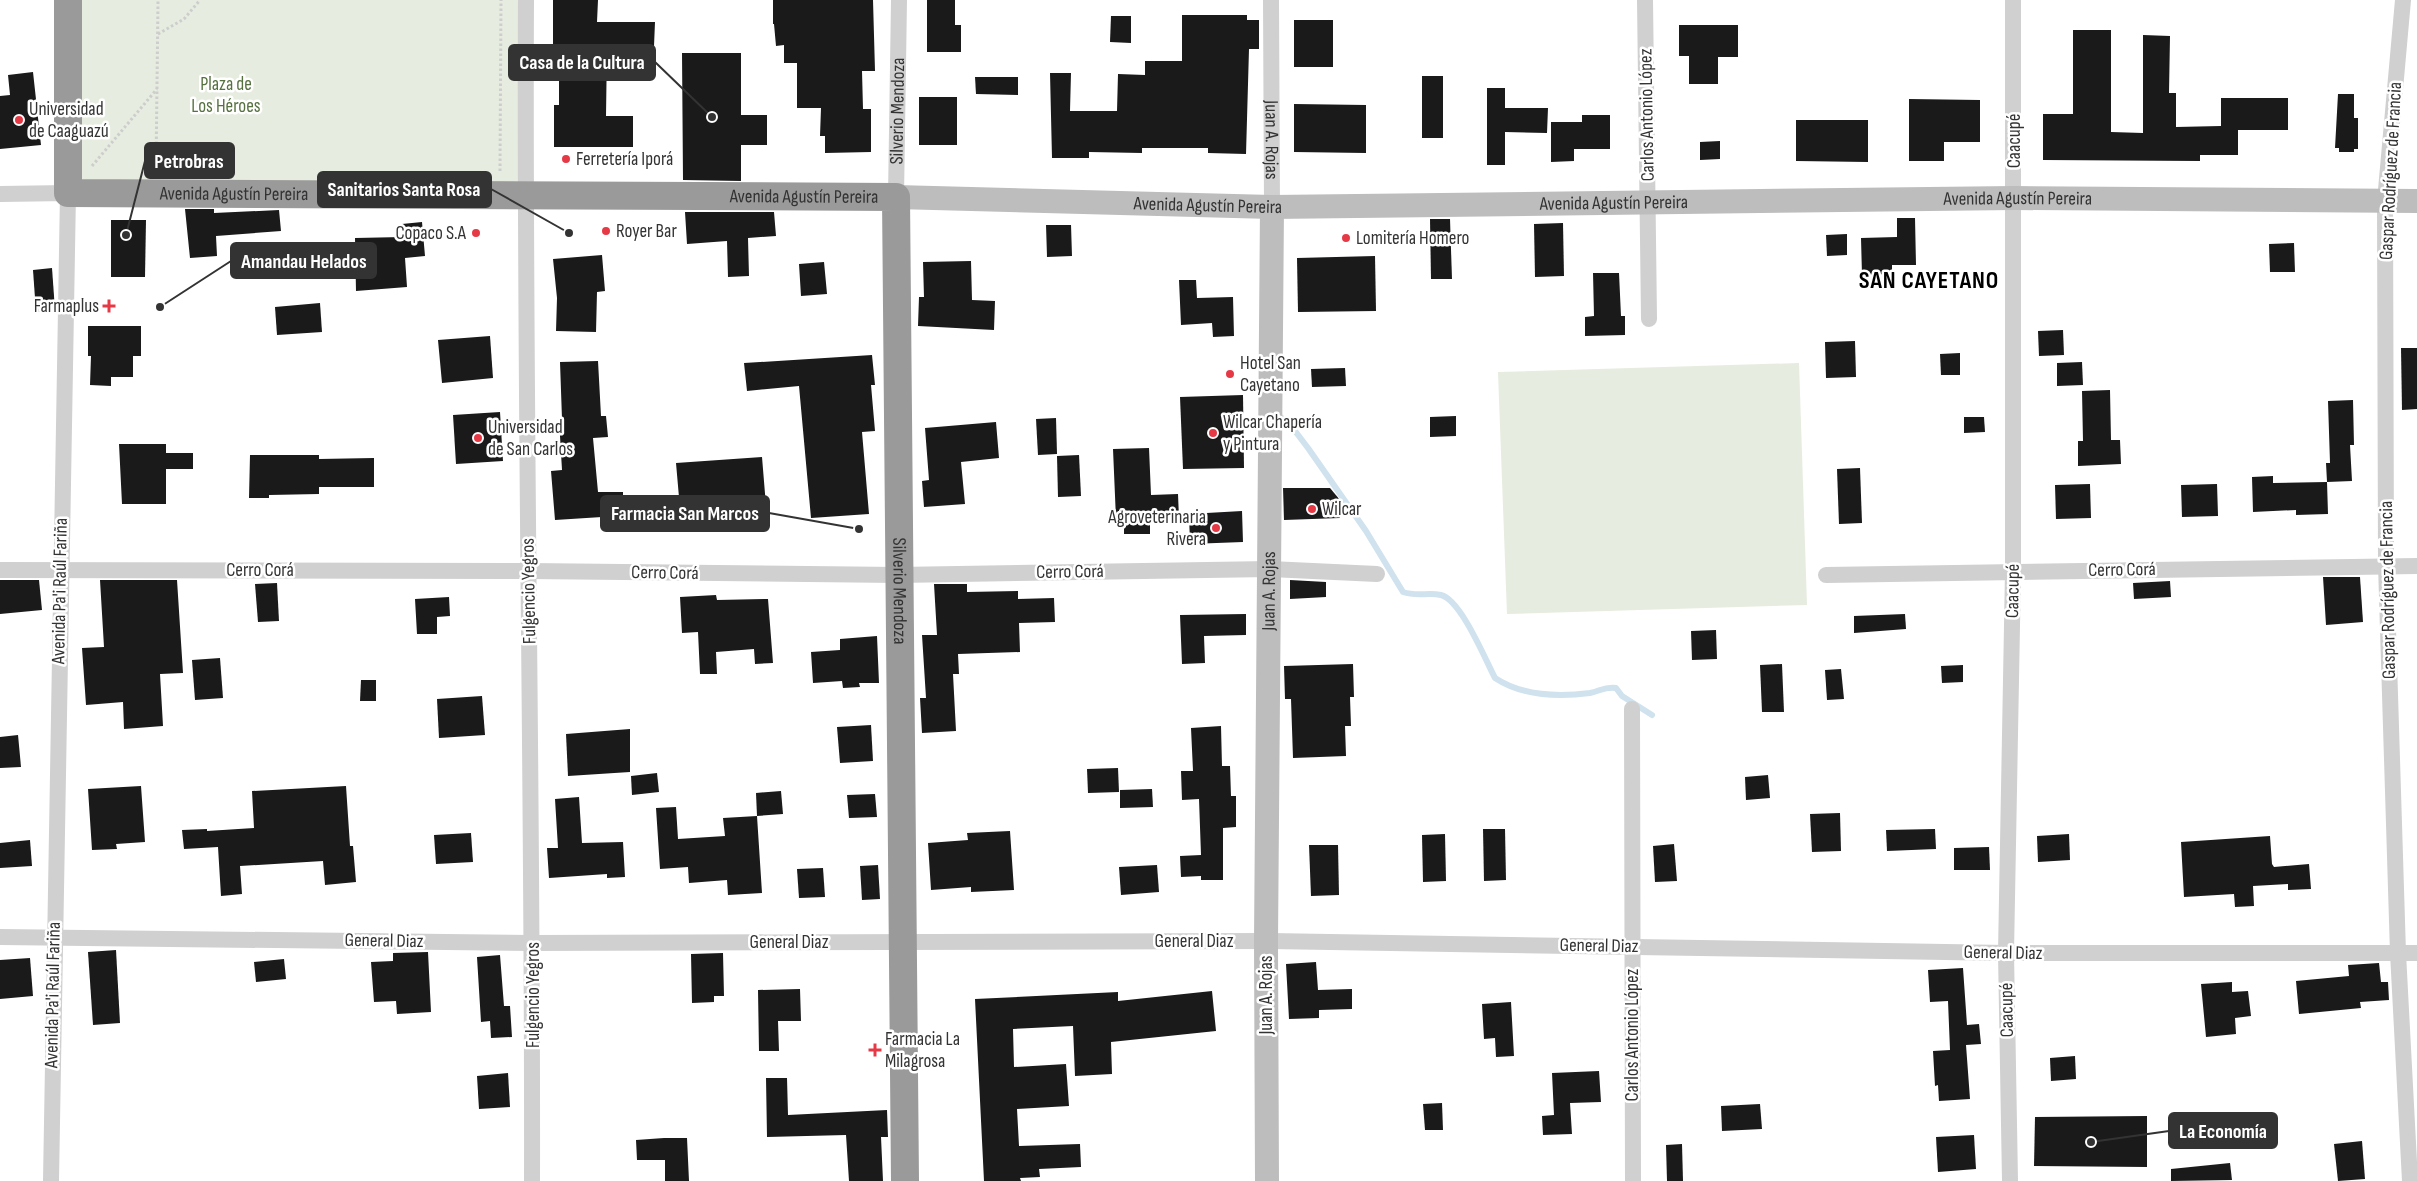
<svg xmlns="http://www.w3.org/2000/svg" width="2417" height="1181" font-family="'Sofia Sans Condensed',sans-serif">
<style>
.green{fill:#e6ecdf}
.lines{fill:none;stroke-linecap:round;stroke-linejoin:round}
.stream{stroke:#cfe2ee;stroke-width:6}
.building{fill:#1a1a1a}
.path{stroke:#cdcdcd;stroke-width:3;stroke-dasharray:2.5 2.5;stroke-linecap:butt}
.street{stroke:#d0d0d0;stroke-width:16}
.secondary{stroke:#bdbdbd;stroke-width:24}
.highway{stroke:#9a9a9a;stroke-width:28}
.poi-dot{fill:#e63946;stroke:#fff;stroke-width:2}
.labels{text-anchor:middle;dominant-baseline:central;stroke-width:5;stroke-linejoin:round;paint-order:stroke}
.park-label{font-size:19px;fill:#56703f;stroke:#fff}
.poi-label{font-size:19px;fill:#333;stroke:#fff;text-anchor:start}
.street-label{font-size:19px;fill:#333;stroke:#fff}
.district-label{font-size:24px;font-weight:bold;letter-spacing:1px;fill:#000;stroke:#fff}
.leader{fill:none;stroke:#333;stroke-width:2}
.callout-dot{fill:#333;stroke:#fff;stroke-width:2}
.callout{fill:#333;stroke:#333;stroke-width:2}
.callout-label{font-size:20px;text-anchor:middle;font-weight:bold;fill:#fff}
</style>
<rect width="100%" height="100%" fill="#fff"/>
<!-- green -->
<g class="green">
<polygon points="72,0 523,0 523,192 73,190"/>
<polygon points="1799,363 1807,605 1507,614 1498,372"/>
</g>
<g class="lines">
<!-- stream -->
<path class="stream" d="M1276 413 1292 427 1308 448 1366 531 1403 592C1417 597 1428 592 1441 595 1461 600 1485 659 1495 678 1522 696 1558 697 1590 693 1600 691 1606 686 1616 688L1622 696 1652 715"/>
</g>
<!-- building -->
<g class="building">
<polygon points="553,0 598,0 597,22 655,22 654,46 607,46 606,116 633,116 633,147 554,147 554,105 559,105 559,46 553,46"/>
<polygon points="773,0 873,0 875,71 862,71 863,109 871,109 871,152 825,153 825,136 820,136 821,108 797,108 797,63 784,63 784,45 776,46 774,24 773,24"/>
<polygon points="927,0 955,0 955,25 961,25 961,52 927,52"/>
<polygon points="1182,15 1247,15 1247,20 1259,20 1259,49 1249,49 1246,154 1208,153 1208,148 1142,148 1142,153 1089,152 1089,158 1052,158 1050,73 1071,73 1070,111 1117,111 1118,74 1145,75 1145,61 1182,61"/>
<polygon points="1111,16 1131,16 1131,43 1110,42"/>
<rect x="1294" y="20" width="39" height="47"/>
<polygon points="1679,25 1738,25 1738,57 1718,57 1718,84 1689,84 1689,56 1679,56"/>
<polygon points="2073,30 2111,30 2111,132 2143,133 2143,35 2170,36 2169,93 2176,93 2176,127 2221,126 2221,98 2288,98 2288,130 2238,130 2238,155 2200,155 2200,161 2043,160 2043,114 2073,114"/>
<polygon points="682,53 741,53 741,115 767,115 767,145 741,145 741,181 683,180"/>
<polygon points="33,72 41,145 0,149 0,96 10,95 8,75"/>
<rect x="1422" y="76" width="21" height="62"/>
<polygon points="975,77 1018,77 1018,95 976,94"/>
<polygon points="1487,88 1505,88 1505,108 1548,108 1547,133 1505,132 1505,165 1487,165"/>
<polygon points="2338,94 2354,94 2354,118 2358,118 2358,149 2354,149 2354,152 2339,152 2339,148 2335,148"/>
<rect x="919" y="97" width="38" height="48"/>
<polygon points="1909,99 1980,100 1980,142 1944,142 1944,161 1909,161"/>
<polygon points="1294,104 1366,105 1366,153 1294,152"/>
<polygon points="1582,115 1610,115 1610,149 1574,149 1574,161 1551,162 1551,122 1582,122"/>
<polygon points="1796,120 1868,120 1868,162 1796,161"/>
<polygon points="1720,141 1720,159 1700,160 1700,142"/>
<polygon points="185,209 214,209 214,213 279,210 281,231 216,236 217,256 190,258"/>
<polygon points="685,212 774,212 776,236 748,238 749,276 728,277 727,241 687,244"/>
<polygon points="1897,218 1915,218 1916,265 1892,265 1892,274 1862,275 1861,238 1897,237"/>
<polygon points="1430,219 1450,219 1452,279 1431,279"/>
<polygon points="111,220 146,220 145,277 111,277"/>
<polygon points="422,222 425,256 405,258 407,287 356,291 355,238 403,237 402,224"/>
<polygon points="1563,223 1564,276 1535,277 1534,224"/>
<polygon points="1046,225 1071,225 1072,256 1047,257"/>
<polygon points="1847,234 1847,255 1827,256 1826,235"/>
<polygon points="2294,243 2295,272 2270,272 2269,244"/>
<polygon points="602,255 605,291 597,292 596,332 556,331 557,298 553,259"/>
<polygon points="1375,256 1376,311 1298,312 1297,258"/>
<polygon points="971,261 972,300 995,301 994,330 918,326 919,297 924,297 923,262"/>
<polygon points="824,262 827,294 801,296 799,264"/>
<polygon points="52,268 55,310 36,312 33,270"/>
<polygon points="1593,273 1619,273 1621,316 1625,316 1625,335 1585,336 1585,317 1594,316"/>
<polygon points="1179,280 1196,280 1197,298 1233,297 1234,336 1213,337 1212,323 1181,325"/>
<polygon points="320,303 322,332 277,335 275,307"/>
<polygon points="88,326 141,326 141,356 133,356 133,377 111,377 111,386 90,385 91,356 88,356"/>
<polygon points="2063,330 2064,355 2039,356 2038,331"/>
<polygon points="490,336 493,378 442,383 438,340"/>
<polygon points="1855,341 1856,377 1826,378 1825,342"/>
<polygon points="2401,348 2417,348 2417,409 2402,410"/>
<polygon points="1960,353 1960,375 1941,375 1940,354"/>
<polygon points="872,355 875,385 871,385 875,431 862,432 869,514 811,518 799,386 747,391 744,363"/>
<polygon points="598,361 601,416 606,416 608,437 593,438 598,492 623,492 623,520 602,521 602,517 555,520 551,471 562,470 559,419 562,419 560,362"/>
<polygon points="2082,362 2083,385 2057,386 2057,363"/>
<polygon points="1345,368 1346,386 1312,387 1311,369"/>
<polygon points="2110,390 2111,440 2120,440 2121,464 2078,466 2078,441 2083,441 2082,391"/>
<polygon points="1243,395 1244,468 1183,469 1180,397"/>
<polygon points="2353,400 2354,445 2350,445 2352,481 2327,482 2326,463 2330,463 2328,401"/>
<polygon points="500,412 503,461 456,464 453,415"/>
<polygon points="1456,416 1456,436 1430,437 1430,417"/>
<polygon points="1964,417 1984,417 1985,432 1964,433"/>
<polygon points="1056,418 1057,454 1038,455 1036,419"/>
<polygon points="996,422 999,458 961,462 965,504 924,507 922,481 929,480 925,428"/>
<polygon points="119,444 166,444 166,453 193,453 193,469 166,469 166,504 122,504"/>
<polygon points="1149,448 1151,495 1178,494 1179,518 1150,519 1150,534 1124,534 1124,519 1116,519 1113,449"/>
<polygon points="250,455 319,455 319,459 374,458 374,487 319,487 319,494 269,495 269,498 249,498"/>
<polygon points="1079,455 1081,496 1058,497 1057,456"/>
<polygon points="762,457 767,518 751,520 751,515 681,520 676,463"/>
<polygon points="1860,468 1862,523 1839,524 1837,469"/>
<polygon points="2273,476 2273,483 2327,482 2328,514 2296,515 2296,510 2253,512 2252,477"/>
<polygon points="2090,484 2091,518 2056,519 2055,485"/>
<polygon points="2217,484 2218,516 2182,517 2181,485"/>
<polygon points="1283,488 1330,488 1340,500 1340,518 1284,520"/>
<polygon points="1242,511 1243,542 1190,544 1189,514"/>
<polygon points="2323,577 2360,577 2363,622 2326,625"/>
<polygon points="0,580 39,580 42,610 0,614"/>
<polygon points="100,580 177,580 183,673 160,674 163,726 124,729 123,702 86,705 82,648 104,647"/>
<polygon points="1290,580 1326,582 1326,597 1290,599"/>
<polygon points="2170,581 2171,597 2134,599 2133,583"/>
<polygon points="277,583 279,621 258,622 255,584"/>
<polygon points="934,584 967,584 967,592 1018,591 1018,599 1054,598 1055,622 1019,623 1020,652 958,654 959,674 953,674 956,731 922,733 920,698 926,698 922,635 937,635"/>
<polygon points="716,595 717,600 768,599 773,663 755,664 754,649 716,652 717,674 700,674 698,632 682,633 680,597"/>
<polygon points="449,597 450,616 437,617 437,634 417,634 415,599"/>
<polygon points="1246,614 1246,635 1204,636 1205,663 1182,664 1180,615"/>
<polygon points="1905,614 1906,629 1854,633 1854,616"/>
<polygon points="1716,630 1717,659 1692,660 1691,631"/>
<polygon points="877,636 879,683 859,683 860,687 843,688 842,681 813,683 811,652 840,650 840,639"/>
<polygon points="220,658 223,698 195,700 192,660"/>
<polygon points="1353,664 1354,697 1350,697 1351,726 1345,726 1346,756 1293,758 1291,699 1285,699 1284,666"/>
<polygon points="1782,664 1784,712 1762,712 1760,665"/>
<polygon points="1963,665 1963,682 1942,683 1941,666"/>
<polygon points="1841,669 1844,699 1827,700 1825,670"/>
<polygon points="361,680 376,680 376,701 360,701"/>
<polygon points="482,696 485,735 439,738 437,699"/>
<polygon points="871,725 873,761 840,763 837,727"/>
<polygon points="1221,726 1222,766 1230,766 1231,796 1236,796 1236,827 1223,828 1223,880 1201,880 1201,876 1181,877 1180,856 1201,855 1199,799 1182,800 1181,771 1193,771 1191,728"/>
<polygon points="630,729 630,772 568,776 566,734"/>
<polygon points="18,735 21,767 0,768 0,737"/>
<polygon points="1118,768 1119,792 1088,793 1087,769"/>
<polygon points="657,773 659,792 632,795 631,776"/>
<polygon points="1768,775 1770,798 1746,800 1745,777"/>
<polygon points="141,786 145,842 116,844 117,849 92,850 88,789"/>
<polygon points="346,786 350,846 353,846 356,882 325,885 323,861 240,866 242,894 221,896 218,847 184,849 182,830 207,829 207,831 254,828 252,791"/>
<polygon points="1152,789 1153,807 1120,808 1120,790"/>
<polygon points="781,791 783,814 757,816 756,793"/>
<polygon points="875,794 877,817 849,818 847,795"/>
<polygon points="579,797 582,843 623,842 625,877 607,878 607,874 549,878 547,848 558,848 555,799"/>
<polygon points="676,807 678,839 725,836 723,818 757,816 762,893 728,895 727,880 689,883 688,867 660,869 656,808"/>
<polygon points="1840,813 1841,851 1812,852 1810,814"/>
<polygon points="1483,829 1505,829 1506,880 1484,881"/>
<polygon points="1935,829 1936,849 1887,851 1886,830"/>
<polygon points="1010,831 1014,890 971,892 971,887 931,890 928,843 968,840 967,833"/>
<polygon points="471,833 473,862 436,864 434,835"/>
<polygon points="1445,834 1446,881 1423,882 1422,835"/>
<polygon points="2069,834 2070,860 2038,862 2037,836"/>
<polygon points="2270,836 2272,864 2274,867 2309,864 2311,889 2288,890 2288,884 2253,886 2254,906 2235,907 2234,894 2184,897 2181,842"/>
<polygon points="30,840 32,866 0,868 0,843"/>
<polygon points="1674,844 1677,881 1655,882 1653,846"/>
<polygon points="1309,845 1338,845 1339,895 1311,896"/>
<polygon points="1989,847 1990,870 1954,870 1954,848"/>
<polygon points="878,865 880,899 862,900 860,866"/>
<polygon points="1157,865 1159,892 1121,895 1119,867"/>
<polygon points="823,868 825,897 799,898 797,869"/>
<polygon points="116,950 120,1023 93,1025 88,952"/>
<polygon points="428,952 431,1012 397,1014 396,1001 374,1002 371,962 393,961 393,953"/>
<polygon points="723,953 724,996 714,996 714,1002 692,1003 691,954"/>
<polygon points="500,955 504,1006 510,1006 512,1037 491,1038 490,1021 481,1022 477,957"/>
<polygon points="30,958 33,996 0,999 0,960"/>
<polygon points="284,959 286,979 256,982 254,962"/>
<polygon points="1316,962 1318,990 1352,989 1352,1009 1319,1010 1319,1018 1289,1019 1286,964"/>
<polygon points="2379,963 2381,982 2388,982 2389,1000 2360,1002 2361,1008 2299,1014 2296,981 2349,976 2348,965"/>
<polygon points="1963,968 1967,1025 1979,1024 1981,1044 1966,1045 1970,1099 1939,1101 1938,1085 1935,1086 1933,1051 1950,1050 1948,1001 1930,1002 1928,970"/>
<polygon points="2232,982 2232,992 2248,991 2251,1016 2235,1018 2236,1034 2206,1037 2201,984"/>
<polygon points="800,989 801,1021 778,1021 779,1051 759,1051 758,990"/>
<polygon points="1212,991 1216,1031 1111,1042 1112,1074 1075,1076 1073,1026 1013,1029 1014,1067 1066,1064 1069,1106 1017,1109 1019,1146 1080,1144 1081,1167 1039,1169 1040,1177 1020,1178 1021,1181 984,1181 975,999 1118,992 1118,1001"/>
<polygon points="1511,1002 1514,1056 1496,1057 1495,1038 1484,1039 1482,1004"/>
<polygon points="2075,1056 2076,1079 2051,1081 2050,1058"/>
<polygon points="1599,1071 1601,1102 1570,1103 1572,1134 1543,1135 1542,1116 1554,1115 1552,1073"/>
<polygon points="508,1073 510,1107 479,1109 477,1076"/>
<polygon points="766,1078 787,1078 788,1115 887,1110 888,1137 881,1137 883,1181 849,1181 846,1135 767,1137"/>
<polygon points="1442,1103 1443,1130 1425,1130 1423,1104"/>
<polygon points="1760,1104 1762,1129 1722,1131 1721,1106"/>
<polygon points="2147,1116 2147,1167 2034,1166 2035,1117"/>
<polygon points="1974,1135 1976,1169 1938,1172 1936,1137"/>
<polygon points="664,1138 687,1138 689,1181 665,1181 665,1160 637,1160 636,1140"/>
<polygon points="2362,1141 2365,1179 2338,1181 2334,1144"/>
<polygon points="1682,1144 1683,1181 1667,1181 1666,1145"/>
<polygon points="2230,1163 2232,1180 2171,1181 2171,1169"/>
</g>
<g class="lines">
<!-- path -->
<g class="path">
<polyline points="158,34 184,19 200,0"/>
<polyline points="92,166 157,89"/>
<polyline points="156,169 158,0"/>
<polyline points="500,171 501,0"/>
</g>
<!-- street -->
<g class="street">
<path d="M526 0C524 394 533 787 532 1181"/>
<path id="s1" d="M1271 0 1272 207"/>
<polyline points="1645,0 1649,319"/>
<polyline points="2403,0 2385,201 2386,565 2398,953 2410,1181"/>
<polyline points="0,194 68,193 51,1181"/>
<path id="s2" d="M896 197 899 0"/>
<polyline points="0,570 529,571 898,575 1270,569 1377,574"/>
<polyline points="1826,575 2417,566"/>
<polyline points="1632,709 1633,1181"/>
<polyline points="0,937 533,943 1266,941 2006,953 2417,953"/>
<polyline points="2010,1181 2006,953 2013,571 2013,0"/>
</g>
<!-- secondary -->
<g class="secondary">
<path id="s3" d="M896 197 1272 207 2015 198 2417 201"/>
<path id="s4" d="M1267 1181 1266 941 1272 207"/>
</g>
<!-- highway -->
<path class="highway" id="s5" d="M68 0V193L896 197 905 1181"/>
</g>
<!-- markers -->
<g class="poi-dot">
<circle cx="19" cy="120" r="5"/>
<circle cx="566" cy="159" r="5"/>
<circle cx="606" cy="231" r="5"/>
<circle cx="476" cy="233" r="5"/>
<circle cx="1346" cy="238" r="5"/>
<path d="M106.5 298.5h5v5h5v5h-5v5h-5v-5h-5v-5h5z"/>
<circle cx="1230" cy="374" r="5"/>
<circle cx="1213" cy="433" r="5"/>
<circle cx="478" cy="438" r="5"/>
<circle cx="1312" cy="509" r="5"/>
<circle cx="1216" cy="528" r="5"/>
<path d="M872.5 1042.5h5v5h5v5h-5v5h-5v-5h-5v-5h5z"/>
</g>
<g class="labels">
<!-- park labels -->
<g class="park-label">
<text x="226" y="84">Plaza de<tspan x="226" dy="22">Los Héroes</tspan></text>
</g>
<!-- poi labels -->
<g class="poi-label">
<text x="29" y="109">Universidad<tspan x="29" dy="22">de Caaguazú</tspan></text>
<text x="576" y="159">Ferretería Iporá</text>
<text x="616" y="231">Royer Bar</text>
<text x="466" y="233" text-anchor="end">Copaco S.A</text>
<text x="1356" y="238">Lomitería Homero</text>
<text x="99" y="306" text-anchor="end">Farmaplus</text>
<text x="1240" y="363">Hotel San<tspan x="1240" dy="22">Cayetano</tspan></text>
<text x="1223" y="422">Wilcar Chapería<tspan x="1223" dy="22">y Pintura</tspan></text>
<text x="488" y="427">Universidad<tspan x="488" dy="22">de San Carlos</tspan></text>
<text x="1322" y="509">Wilcar</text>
<text x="1206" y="517" text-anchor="end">Agroveterinaria<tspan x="1206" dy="22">Rivera</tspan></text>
<text x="885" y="1039">Farmacia La<tspan x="885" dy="22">Milagrosa</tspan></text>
</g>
<!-- street labels -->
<g class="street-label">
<text stroke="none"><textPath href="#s2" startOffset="86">Silverio Mendoza</textPath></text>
<text transform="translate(1647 115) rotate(-91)">Carlos Antonio López</text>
<text stroke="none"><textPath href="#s1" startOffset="140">Juan A. Rojas</textPath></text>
<text transform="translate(2014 141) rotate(-90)">Caacupé</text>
<text transform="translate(2391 171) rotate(-87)">Gaspar Rodríguez de Francia</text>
<text stroke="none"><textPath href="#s5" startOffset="359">Avenida Agustín Pereira</textPath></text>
<text stroke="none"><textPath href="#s5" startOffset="929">Avenida Agustín Pereira</textPath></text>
<text stroke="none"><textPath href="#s3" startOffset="1122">Avenida Agustín Pereira</textPath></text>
<text stroke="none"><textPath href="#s3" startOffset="718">Avenida Agustín Pereira</textPath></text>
<text stroke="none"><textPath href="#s3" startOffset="312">Avenida Agustín Pereira</textPath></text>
<text x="260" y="570">Cerro Corá</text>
<text transform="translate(2122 570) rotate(-1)">Cerro Corá</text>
<text transform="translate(1070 572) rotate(-1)">Cerro Corá</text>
<text transform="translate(665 573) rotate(1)">Cerro Corá</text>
<text stroke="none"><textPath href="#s4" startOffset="590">Juan A. Rojas</textPath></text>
<text transform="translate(2388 590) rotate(-91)">Gaspar Rodríguez de Francia</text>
<text transform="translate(60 591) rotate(-89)">Avenida Pa'i Raúl Fariña</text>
<text transform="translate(529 591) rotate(-91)">Fulgencio Yegros</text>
<text stroke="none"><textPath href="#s5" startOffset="1415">Silverio Mendoza</textPath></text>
<text transform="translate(2013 591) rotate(-89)">Caacupé</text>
<text transform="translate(384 941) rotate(1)">General Diaz</text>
<text x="1194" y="941">General Diaz</text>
<text x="789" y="942">General Diaz</text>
<text transform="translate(1599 946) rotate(1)">General Diaz</text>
<text transform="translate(2003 953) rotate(1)">General Diaz</text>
<text transform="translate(53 995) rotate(-89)">Avenida Pa'i Raúl Fariña</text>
<text transform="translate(533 995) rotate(-90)">Fulgencio Yegros</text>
<text transform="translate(1266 995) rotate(-90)">Juan A. Rojas</text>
<text transform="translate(2007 1010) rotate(-91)">Caacupé</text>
<text transform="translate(1632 1035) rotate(-90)">Carlos Antonio López</text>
</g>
<!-- district labels -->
<g class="district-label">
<text x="1929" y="280">SAN CAYETANO</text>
</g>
</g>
<!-- callouts -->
<path class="leader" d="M712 117L655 62M126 235L145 161M569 233L491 189M160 307L231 261M859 529L769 513M2091 1142L2169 1131"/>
<g class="callout-dot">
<circle cx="712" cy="117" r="5"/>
<circle cx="126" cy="235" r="5"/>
<circle cx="569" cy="233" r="5"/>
<circle cx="160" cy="307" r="5"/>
<circle cx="859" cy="529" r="5"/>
<circle cx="2091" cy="1142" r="5"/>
</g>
<g class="callout">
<rect x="509" y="45" width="146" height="35" rx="5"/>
<rect x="145" y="143" width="89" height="35" rx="5"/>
<rect x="318" y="172" width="173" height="35" rx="5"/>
<rect x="231" y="243" width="145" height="35" rx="5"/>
<rect x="601" y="496" width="168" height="35" rx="5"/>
<rect x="2169" y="1113" width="108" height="35" rx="5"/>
</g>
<g class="callout-label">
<text x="582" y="69">Casa de la Cultura</text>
<text x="189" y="168">Petrobras</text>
<text x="404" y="196">Sanitarios Santa Rosa</text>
<text x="304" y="268">Amandau Helados</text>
<text x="685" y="520">Farmacia San Marcos</text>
<text x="2223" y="1138">La Economía</text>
</g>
</svg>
